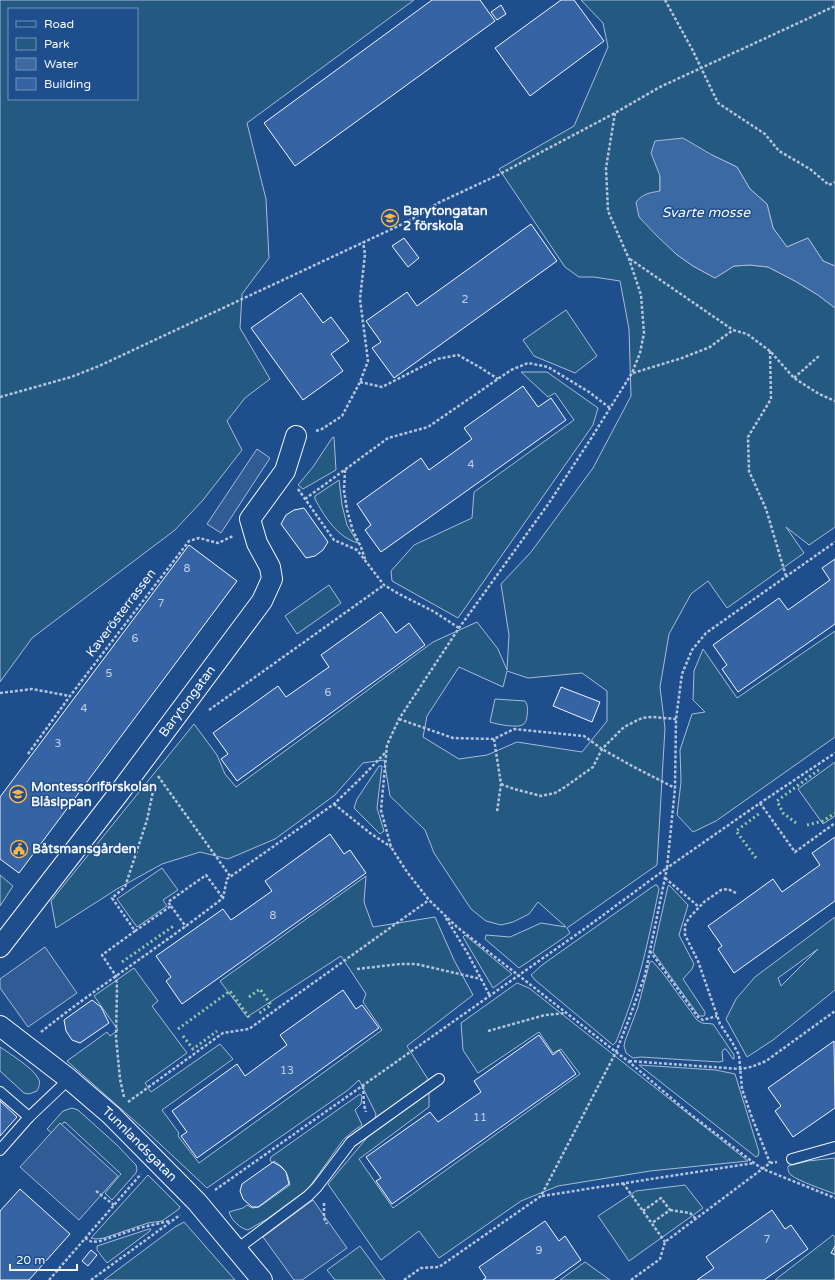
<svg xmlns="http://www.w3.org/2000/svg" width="835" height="1280" font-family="'Varela Round',sans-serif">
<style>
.green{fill:#245a82;stroke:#a8bbd7;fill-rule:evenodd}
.parking{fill:#305b95;stroke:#a8bbd7}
.water{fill:#3b69a3;stroke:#a8bbd7}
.building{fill:#3563a3;stroke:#f2f6ff}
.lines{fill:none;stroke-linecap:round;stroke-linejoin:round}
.service-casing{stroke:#f2f6ff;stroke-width:12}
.minor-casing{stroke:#f2f6ff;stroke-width:22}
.path{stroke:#b3c4dc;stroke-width:2.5;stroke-dasharray:3 2;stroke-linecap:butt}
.service{stroke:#1f4e8c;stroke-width:10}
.minor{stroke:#1f4e8c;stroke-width:20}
.hedge{stroke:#97c8a6;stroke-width:3;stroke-dasharray:2 3;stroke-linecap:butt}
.labels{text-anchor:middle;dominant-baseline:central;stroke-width:3;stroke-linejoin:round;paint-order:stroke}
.number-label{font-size:11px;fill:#c3d1e8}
.poi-label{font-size:13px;font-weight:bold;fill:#f2f6ff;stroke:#1f4e8c;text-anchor:start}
.street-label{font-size:13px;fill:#f2f6ff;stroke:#1f4e8c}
.water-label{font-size:14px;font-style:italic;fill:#f2f6ff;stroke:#1f4e8c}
</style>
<rect width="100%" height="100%" fill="#1f4e8c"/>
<!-- green -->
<g class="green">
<path d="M0 0H414L247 123 266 199 269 258 242 294 240 328 270 379 245 398 227 421 242 450 203 500 175 530 32 638 0 682ZM9 9H137V99H9Z"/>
<path d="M581 0H835V266L823 261 808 238 787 247 773 228 767 204 750 189 737 167 712 155 660 176V191L668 246 676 254 693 266 715 278 734 266 750 265 768 267 795 281 818 295 835 308V527L809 545 786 527 804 553 727 608 708 581 691 594 669 634 660 687 665 728 657 865 567 928 570 933 565 937 519 968 485 939 486 935 510 937 541 923 566 927 538 902 529 914 513 922 501 925 486 921 471 909 434 853 425 830 390 796 384 760 363 763 335 795 275 839 228 859 200 852 162 864 117 889 56 928 51 901 194 724 217 755 225 774 236 787 433 642 477 622 498 649 507 670 509 635 501 584 531 552 593 468 631 396 629 329 620 281 594 277H579L565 267 499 169 574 126 608 47 603 23ZM459 667 503 687 507 671 528 678 582 673 607 691V721L582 752 517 742 487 755 459 759 423 737 427 716Z"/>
<polygon points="566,310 597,356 575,373 534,356 523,340"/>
<polygon points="521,372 547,372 598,408 593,425 458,618 392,581 391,571 414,545 472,518 474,492 574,420 555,393 548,397"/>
<polygon points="334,437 336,470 303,489 298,485 313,467 332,438"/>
<path d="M339 480 342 505 347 525 358 543C338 538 324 516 315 499V496Z"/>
<polygon points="329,585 341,603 297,634 285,616"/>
<polygon points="835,631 835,737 716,821 693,832 677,815 681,782 680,750 692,714 705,712 693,700 694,671 703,649 737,698"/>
<path d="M495 699 525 701C528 705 528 710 527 716 527 719 526 722 524 724 519 729 496 724 490 722Z"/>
<polygon points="835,762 835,816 823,824 798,789"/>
<polygon points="379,766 382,766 377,808 384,831 380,834 354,808 357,799"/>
<polygon points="162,868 178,890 163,900 167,906 137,927 117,899"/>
<polygon points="0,875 13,886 0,906"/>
<polygon points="366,876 364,902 373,927 435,917 454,960 473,995 407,1046 429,1081 429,1107 359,1159 393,1208 580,1074 561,1049 553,1053 539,1032 478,1073 463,1050 461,1023 517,983 529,988 748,1161 650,1171 558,1186 521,1201 439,1258 419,1231 381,1260 328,1184 371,1133 376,1114 359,1080 348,1090 207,1188 145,1130 67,1061 107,1032 110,1036 118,1030 94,996 134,968 158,1001 152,1006 187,1053 145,1083 151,1092 220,1044 233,1059 162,1110 179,1133 178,1136 199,1163 382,1030 363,1002 366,994 341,956 247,1017 220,981"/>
<path d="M655 885H657L659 889C652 923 645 957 635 990 629 1008 623 1025 616 1042L613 1045 535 980 531 975 542 965Z"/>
<polygon points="669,885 688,905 679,935 694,964 692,969 683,979 705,1012 705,1014 704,1016 699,1016 653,952 668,886"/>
<path d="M835 917V990L773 1040 747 1057 726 1019 736 999 755 977ZM818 949 781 986 778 978Z"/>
<polygon points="465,935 512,974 493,988 463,937"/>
<polygon points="652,961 662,972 697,1020 702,1023 713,1024 734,1055 734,1059 733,1059 726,1049 724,1049 722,1052 723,1061 719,1062 641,1057 633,1058 626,1053 624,1046 625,1041 638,1007 649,965 650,962"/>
<path d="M0 1047C10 1054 33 1068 38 1078 41 1082 39 1087 37 1091L29 1094 24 1093 0 1071Z"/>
<polygon points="639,1065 716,1070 735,1074 759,1152 758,1156 756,1157 751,1153"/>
<path d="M360 1094 362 1096 361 1104 355 1110 362 1125 352 1132 343 1140 308 1189 267 1219 248 1230C241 1229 231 1220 229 1212L243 1208 247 1205 252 1208 259 1207 290 1185C288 1173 284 1167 274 1161L272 1163 270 1160 271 1157Z"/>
<polygon points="72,1108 78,1110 117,1145 136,1165 137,1169 136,1173 112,1200 105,1193 121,1174 65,1122 63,1123 53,1134 47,1129 63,1111"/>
<path d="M835 1158V1194C825 1190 798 1181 791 1175 788 1172 788 1170 788 1166L808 1161Z"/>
<polygon points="148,1175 180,1207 179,1209 162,1221 148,1223 104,1238 96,1239 91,1238"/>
<polygon points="685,1185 703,1208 629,1261 598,1216 636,1191"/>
<polygon points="184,1222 235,1280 104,1280 175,1227"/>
<polygon points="149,1229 151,1229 150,1231 107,1263 97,1250 97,1246"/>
<polygon points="833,1235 835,1237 835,1280 775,1280"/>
<polygon points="360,1246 385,1280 335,1280 327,1270"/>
<polygon points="585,1262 610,1280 560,1280"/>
</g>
<!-- parking -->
<g class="parking">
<polygon points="257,449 270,458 221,533 207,524"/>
<polygon points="45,947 77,993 28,1027 0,988 0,979"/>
<polygon points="60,1123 118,1176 79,1220 20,1167"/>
<polygon points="313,1200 347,1248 302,1280 294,1280 263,1237"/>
</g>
<!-- water -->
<path class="water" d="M683 138 712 155 737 167 750 189 767 204 773 228 787 247 808 238 823 261 835 266V308L818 295 795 281 768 267 750 265 734 266 715 278 693 266 676 254 657 236 639 217 636 202C644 193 649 193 660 191V176L651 153 655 141Z"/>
<!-- building -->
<g class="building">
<polygon points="432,0 480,0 495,21 295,166 264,123"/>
<polygon points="561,0 574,0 604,41 530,96 495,48"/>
<polygon points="501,5 506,14 497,20 491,12"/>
<polygon points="531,224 557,261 394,378 372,348 381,342 366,321 407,292 417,306"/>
<polygon points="404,238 419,258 408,267 392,246"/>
<polygon points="301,293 323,323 331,317 349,341 331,354 343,371 303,400 251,328"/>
<polygon points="523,386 538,407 551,398 566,420 381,552 365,530 371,525 357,504 421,458 429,470 472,439 464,428"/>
<polygon points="304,508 328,542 323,550 315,556 306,558 281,524 286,515 294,510"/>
<polygon points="189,545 237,581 19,873 0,859 0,797"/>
<polygon points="835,559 835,624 738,692 722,669 727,665 713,645 779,598 788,610 830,580 822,568"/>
<polygon points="381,612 396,633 409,623 425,645 237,781 221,759 228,754 213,733 278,686 286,697 329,667 321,655"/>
<polygon points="561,687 600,702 592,722 553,706"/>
<polygon points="330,834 344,854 350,850 366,873 182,1004 166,981 171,977 156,956 223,909 231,920 272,891 265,881"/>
<polygon points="835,837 835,901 734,973 718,949 722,946 708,926 773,879 782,892 820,865 812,853"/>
<polygon points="343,990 356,1009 362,1005 379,1028 197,1158 181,1136 187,1132 172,1111 237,1064 245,1076 287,1045 280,1035"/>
<polygon points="92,1000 101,1007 109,1023 80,1043 72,1040 66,1031 64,1020"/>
<polygon points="539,1035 553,1055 559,1050 576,1074 392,1204 376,1181 381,1178 366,1157 430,1112 438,1122 481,1092 474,1081"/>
<polygon points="834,1041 835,1108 793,1137 775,1111 781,1106 768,1088"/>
<polygon points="0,1101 17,1117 0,1136"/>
<polygon points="273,1162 280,1166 286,1172 289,1184 258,1207 252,1207 243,1199 240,1191 242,1184"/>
<polygon points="20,1189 70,1234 29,1280 0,1280 0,1211"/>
<polygon points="772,1210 785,1229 791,1225 808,1249 764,1280 697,1280 714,1268 706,1257"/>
<polygon points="545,1221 559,1241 565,1236 581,1260 553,1280 483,1280 486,1278 479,1267"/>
<polygon points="835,1246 835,1255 831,1253"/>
<polygon points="91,1250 97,1255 88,1266 82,1261"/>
</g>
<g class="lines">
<!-- service casing -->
<g class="service-casing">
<g id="service">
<polyline points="0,1092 29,1117"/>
<polyline points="0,1150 29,1117 69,1079"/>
<polyline points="792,1159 835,1147"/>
<polyline points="237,1249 308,1196 317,1187 351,1142 439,1079"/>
</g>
</g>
<!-- minor casing -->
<g class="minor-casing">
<g id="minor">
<path id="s1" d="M0 947 119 793 262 601 272 579 270 567 257 543 250 519 285 471 296 436"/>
<path id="s2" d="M0 1026 69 1079 111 1115 197 1202 262 1280"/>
</g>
</g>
<!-- path -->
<g class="path">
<polyline points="665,0 692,49 718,103 765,134 779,151 810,169 829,185 835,182"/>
<polyline points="615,113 606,168 608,211 629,259 641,295 644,333 640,353 632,373 590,440 549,503 459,628 399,719 387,745 381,810 391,847 407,872 429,900 457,927 616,1052 628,1061 690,1114 754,1163 763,1169 835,1198"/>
<polyline points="630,259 733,330"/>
<polyline points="770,351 771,399 748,437 749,471 766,509 786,576"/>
<polyline points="633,373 682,358 710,347 733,330 747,334 770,351 794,378 819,394 835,401"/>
<polyline points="794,378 820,355"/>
<polyline points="360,382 382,387 437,359 458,355 481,368 498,379"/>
<polyline points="0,397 71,377 99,366 409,221 438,203 498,175 615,113 660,87 835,6"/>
<polyline points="316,431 322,429 342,416 360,382 368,361 360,299 365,254 363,242"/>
<polyline points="345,470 344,491 347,510 353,531 361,547 365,559"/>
<polyline points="298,489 334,540 357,550 384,585 399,594 433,611 459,628"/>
<polyline points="305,499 388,438 428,427 511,370 528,363 548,367 589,392 610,408"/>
<polyline points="0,693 32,689 70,696"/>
<polyline points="209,710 384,585"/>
<polyline points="399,719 453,738 494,739 514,729 584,736 602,749 632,766 675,788"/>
<polyline points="494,739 501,784 497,812"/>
<polyline points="28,754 70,696 189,541 199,538 218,543 233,536"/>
<polyline points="158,776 230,876"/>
<polyline points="501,784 514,789 541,796 555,793 565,787 593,767 602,749 624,727 642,718 652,717 676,719"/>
<polyline points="760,803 795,852 835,823"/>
<polyline points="334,804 370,833 391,847"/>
<polyline points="665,878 699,907"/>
<polyline points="736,893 728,889 721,890 704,902 689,918 685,925 685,935 698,961 720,1024 732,1042 739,1055 742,1089 751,1115 770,1163"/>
<polyline points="171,906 186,927"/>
<polyline points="446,918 468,954 490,996"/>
<polyline points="135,931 171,906 168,902 206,875 223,898"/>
<polyline points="650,951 698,1017 703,1020 717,1016"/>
<polyline points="357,969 400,964 416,964 481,979"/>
<polyline points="488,1031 545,1015 566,1013"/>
<path d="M41 1032C100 985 164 944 223 898L227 879 334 804 360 779 385 753"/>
<path d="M629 1061 740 1069C749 1068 757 1065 766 1061L835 1011"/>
<polyline points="363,1086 364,1105 366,1112"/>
<polyline points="124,1097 120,1079 116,1037 117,988 116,976 102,955 135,931 112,898 125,887 147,820 155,782"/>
<polyline points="128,1102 223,1033 249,1029 429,900"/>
<polyline points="623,1183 665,1242"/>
<polyline points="215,1190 587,927 667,868 675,788 676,719 682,674 692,650 706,633 835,542"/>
<polyline points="96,1191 114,1205"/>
<polyline points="542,1196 754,1163"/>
<polyline points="324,1203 324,1218 327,1224"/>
<polyline points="670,1210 690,1213 696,1219"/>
<polyline points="643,1211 661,1198 670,1210 652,1223"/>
<polyline points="85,1238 92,1242 100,1241 139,1228 169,1221"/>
<polyline points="49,1280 141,1174"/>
<polyline points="91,1280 180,1215"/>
<polyline points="404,1280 421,1268 439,1267 541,1196 616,1052 629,1019 645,975 667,868 760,803 835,753"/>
<polyline points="631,1280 660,1259 665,1242 770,1163 777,1162"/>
</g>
<!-- service -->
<use href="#service" class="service"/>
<!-- minor -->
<use href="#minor" class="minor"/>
<!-- hedge -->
<g class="hedge">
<polyline points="796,823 783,813 777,801 820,769"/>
<polyline points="807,825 823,821 835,813"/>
<polyline points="756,858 736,831 760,813"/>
<polyline points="122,962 175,925"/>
<polyline points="249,997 260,989 271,1005 258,1014"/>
<polyline points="178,1029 230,991 251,1020"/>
<polyline points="183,1036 193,1049 217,1031"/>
</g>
</g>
<!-- icons -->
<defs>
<g id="school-ring" transform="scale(0.9)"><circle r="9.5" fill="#1f4e8c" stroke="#ffb74d" stroke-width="1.5"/><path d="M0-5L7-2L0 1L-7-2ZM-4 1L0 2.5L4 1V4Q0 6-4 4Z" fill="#ffb74d"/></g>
<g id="civic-ring" transform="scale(0.9)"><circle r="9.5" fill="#1f4e8c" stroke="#ffb74d" stroke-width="1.5"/><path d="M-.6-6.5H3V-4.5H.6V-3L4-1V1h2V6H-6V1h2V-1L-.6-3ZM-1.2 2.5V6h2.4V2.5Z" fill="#ffb74d"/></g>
</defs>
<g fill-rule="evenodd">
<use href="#school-ring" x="390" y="218"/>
<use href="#school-ring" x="18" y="794"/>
<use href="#civic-ring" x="19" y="849"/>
</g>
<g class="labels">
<!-- number labels -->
<g class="number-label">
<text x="465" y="299">2</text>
<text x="471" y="464">4</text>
<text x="187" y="568">8</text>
<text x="161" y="603">7</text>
<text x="135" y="638">6</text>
<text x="109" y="673">5</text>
<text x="328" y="692">6</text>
<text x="84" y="708">4</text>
<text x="58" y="743">3</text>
<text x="273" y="915">8</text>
<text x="287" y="1070">13</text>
<text x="480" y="1117">11</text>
<text x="767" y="1239">7</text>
<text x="539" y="1250">9</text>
</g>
<!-- poi labels -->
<g class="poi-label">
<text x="403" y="211">Barytongatan<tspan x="403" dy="15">2 förskola</tspan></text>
<text x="31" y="787">Montessoriförskolan<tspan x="31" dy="15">Blåsippan</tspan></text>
<text x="32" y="849">Båtsmansgården</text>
</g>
<!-- street labels -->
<g class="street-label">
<text transform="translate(121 613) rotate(-53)">Kaverösterrassen</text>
<text stroke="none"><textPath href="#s1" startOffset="309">Barytongatan</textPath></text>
<text stroke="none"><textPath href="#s2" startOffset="183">Tunnlandsgatan</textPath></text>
</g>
<!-- water labels -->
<g class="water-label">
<text x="706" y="212">Svarte mosse</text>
</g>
</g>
<!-- legend -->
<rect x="8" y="8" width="130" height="92" fill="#1f4e8c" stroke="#7391ba"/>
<rect x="16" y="21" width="20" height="6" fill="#1f4e8c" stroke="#7391ba"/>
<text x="44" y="28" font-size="12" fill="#f2f6ff">Road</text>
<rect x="16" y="38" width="20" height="12" fill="#245a82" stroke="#7391ba"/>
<text x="44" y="48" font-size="12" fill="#f2f6ff">Park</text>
<rect x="16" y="58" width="20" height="12" fill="#3b69a3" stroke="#7391ba"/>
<text x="44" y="68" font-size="12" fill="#f2f6ff">Water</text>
<rect x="16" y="78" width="20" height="12" fill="#3563a3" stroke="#7391ba"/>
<text x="44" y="88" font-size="12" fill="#f2f6ff">Building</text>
<!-- scale -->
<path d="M10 1264v6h67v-6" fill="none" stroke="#f2f6ff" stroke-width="2"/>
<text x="16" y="1264" font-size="12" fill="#f2f6ff" stroke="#1f4e8c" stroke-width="3" paint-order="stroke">20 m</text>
</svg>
